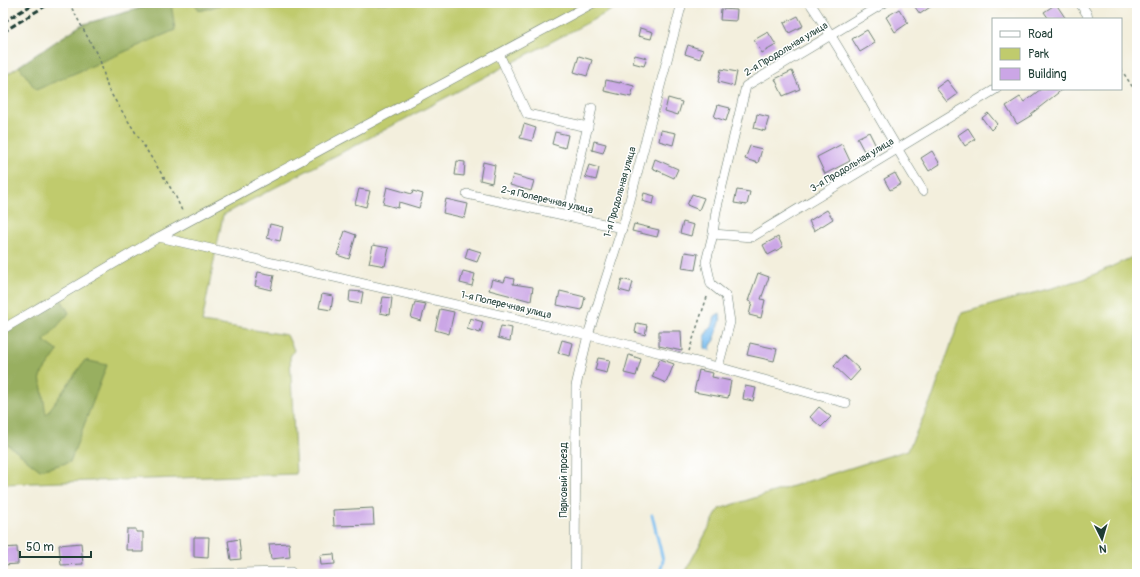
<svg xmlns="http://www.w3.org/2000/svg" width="1140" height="577" font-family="Pangolin,sans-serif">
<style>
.green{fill:#c0cb6d;stroke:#708450}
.forest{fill:#98af60;stroke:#5c764a}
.water{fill:#7bbff1;stroke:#4d7e92}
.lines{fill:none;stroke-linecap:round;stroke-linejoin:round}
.stream{stroke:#7bbff1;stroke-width:3}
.building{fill:#cba6e6}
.street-casing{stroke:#697b6f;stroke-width:10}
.path{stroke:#697b6f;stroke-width:1.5;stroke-dasharray:3 3;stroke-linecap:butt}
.street{stroke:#fff;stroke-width:9}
.rail{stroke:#1f3d34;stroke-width:3;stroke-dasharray:6 3;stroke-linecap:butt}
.labels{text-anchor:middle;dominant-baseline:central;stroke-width:3;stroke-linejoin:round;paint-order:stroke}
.street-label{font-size:10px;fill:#1f3d34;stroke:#fff}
</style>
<rect width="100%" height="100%" fill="#fff"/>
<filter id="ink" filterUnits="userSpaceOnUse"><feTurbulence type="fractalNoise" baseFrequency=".025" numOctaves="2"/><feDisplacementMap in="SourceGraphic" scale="8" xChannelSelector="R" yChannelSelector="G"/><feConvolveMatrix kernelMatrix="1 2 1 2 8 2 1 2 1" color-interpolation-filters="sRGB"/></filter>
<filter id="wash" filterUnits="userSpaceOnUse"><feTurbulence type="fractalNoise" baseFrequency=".012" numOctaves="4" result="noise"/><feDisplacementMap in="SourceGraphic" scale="16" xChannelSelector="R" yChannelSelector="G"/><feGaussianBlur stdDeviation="0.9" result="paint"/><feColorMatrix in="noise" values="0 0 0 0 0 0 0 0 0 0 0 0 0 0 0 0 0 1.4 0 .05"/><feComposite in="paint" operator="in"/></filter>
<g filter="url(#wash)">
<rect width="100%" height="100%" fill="#f3efdd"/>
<!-- green -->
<g class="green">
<polygon points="159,3 625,3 223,215 202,322 287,335 294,350 290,357 296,474 3,484 3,77 81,25"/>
<polygon points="1137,255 1137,574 684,574 719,509 908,450 933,396 962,313 1084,279"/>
</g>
<!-- forest -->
<g class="forest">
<polygon points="159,3 171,3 175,30 36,90 19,66 81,25"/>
<polygon points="194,3 227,3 200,11"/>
<polygon points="59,296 69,313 44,341 58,351 40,376 46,415 85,360 107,365 70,462 40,470 3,441 3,329"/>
</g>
<!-- water -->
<path class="water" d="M720 313C722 327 715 328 715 340L711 345 710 350 705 348V335L713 324 715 316Z"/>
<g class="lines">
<!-- stream -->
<polyline class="stream" points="652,515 663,560 660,574"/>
</g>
<g id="blocks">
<!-- building -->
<g class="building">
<polygon points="912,3 936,3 920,14"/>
<polygon points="1056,4 1066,19 1049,19 1044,12"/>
<polygon points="721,9 737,10 736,21 720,20"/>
<polygon points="899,9 908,23 895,32 886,17"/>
<polygon points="798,16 803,26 789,33 784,23"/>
<polygon points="640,28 653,32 651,39 638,36"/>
<polygon points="867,30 875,43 860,52 852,39"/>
<polygon points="768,32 776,45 762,53 754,40"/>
<polygon points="688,45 703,50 700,59 685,54"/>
<polygon points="635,55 647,58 644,66 633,63"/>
<polygon points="579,56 592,60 587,76 574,72"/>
<polygon points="721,69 737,72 734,86 718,82"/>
<polygon points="792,71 800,89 783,96 775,79"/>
<polygon points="606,80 620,83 620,82 634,86 631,97 604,91"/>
<polygon points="947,80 958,94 947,102 936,88"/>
<polygon points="1041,89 1063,89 1031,114 1032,115 1017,124 1006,106 1020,97 1024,102"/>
<polygon points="668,98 682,102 678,115 665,111"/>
<polygon points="718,105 730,108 726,121 714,117"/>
<polygon points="988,113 997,124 991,130 982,118"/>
<polygon points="757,114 769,117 765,131 754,128"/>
<polygon points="524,124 536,128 532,141 520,138"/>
<polygon points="968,128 975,139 965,146 958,135"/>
<polygon points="661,130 676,133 673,145 659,141"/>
<polygon points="555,132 568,135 565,148 552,144"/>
<polygon points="869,132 876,146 864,151 857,138"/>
<polygon points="594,141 606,144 603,153 592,150"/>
<polygon points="842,144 850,161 825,174 817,157"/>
<polygon points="750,146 762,149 758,163 745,159"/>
<polygon points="932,151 940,164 929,171 921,158"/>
<polygon points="655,159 678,169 674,178 652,168"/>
<polygon points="457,161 465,162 464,176 455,175"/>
<polygon points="483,162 495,165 492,183 480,180"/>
<polygon points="589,165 599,168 596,180 585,177"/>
<polygon points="895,173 901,184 890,190 884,179"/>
<polygon points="513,175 534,181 531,191 510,185"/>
<polygon points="387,187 412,194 413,191 423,194 419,208 399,202 398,208 383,204"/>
<polygon points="359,189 370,191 366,207 355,204"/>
<polygon points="737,190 750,192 747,205 734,203"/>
<polygon points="644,193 655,196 653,204 642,201"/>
<polygon points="692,194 704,198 699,210 687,205"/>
<polygon points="446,199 468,204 465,218 443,213"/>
<polygon points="827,210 833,219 814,231 809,221"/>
<polygon points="683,222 694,225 691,236 680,233"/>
<polygon points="270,224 283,227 280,241 267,238"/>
<polygon points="634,224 659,230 657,237 632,231"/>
<polygon points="345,231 356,235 349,259 337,255"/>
<polygon points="778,237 783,247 768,255 763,245"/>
<polygon points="373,245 389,248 385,266 369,263"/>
<polygon points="468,248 481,252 477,262 465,258"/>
<polygon points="685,252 698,254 695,270 682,268"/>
<polygon points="463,271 475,274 472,286 460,283"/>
<polygon points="258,272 274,275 271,290 255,286"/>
<polygon points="758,273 769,277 761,299 765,300 761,318 749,315 752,302 748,301"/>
<polygon points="506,277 514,279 513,284 533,287 531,301 489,290 492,279 504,282"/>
<polygon points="622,279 633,282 630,293 619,290"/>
<polygon points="350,291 363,292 361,304 349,302"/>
<polygon points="560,291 585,297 582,310 557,305"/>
<polygon points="322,294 333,296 331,310 319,308"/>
<polygon points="383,297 392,298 390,315 380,313"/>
<polygon points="415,302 426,304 421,321 411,318"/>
<polygon points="440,309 454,312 449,334 435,330"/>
<polygon points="470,318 483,322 480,333 467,329"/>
<polygon points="637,323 647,325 645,335 635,332"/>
<polygon points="501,326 512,328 510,341 498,338"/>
<polygon points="659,331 681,331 682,351 659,346"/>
<polygon points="562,340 573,343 570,356 558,353"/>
<polygon points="750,343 777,349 774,361 747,355"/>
<polygon points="629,355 641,359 636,376 624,373"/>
<polygon points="844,355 860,370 850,381 834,366"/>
<polygon points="598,358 610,360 607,373 595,370"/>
<polygon points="660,359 674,364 666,383 652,377"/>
<polygon points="699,370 713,373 712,377 731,381 728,398 694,392"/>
<polygon points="745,386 756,388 753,401 743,399"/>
<polygon points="819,407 831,417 821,427 810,417"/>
<polygon points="373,508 374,525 334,526 333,510"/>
<polygon points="127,529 136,529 136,532 143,532 143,552 133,552 133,550 126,550"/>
<polygon points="194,537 209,537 208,558 194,557"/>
<polygon points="239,539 241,559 231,560 228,541"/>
<polygon points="81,543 83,564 61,565 59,545"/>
<polygon points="289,543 290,557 271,559 269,544"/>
<polygon points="17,547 18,564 3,565 3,548"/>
<polygon points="334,554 335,564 321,565 320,555"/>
</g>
</g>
</g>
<g filter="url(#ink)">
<use href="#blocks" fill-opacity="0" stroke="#697b6f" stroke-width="1"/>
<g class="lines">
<!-- street casing -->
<g class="street-casing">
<g id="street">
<path d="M810 3C851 64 884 129 923 191"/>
<polyline points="1080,3 1087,14 1088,19"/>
<polyline points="499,54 527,114 588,127"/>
<polyline points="467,194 622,228"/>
<polyline points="567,216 592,108"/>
<polyline points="713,234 752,237 996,89"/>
<polyline points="159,237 588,335 718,367 846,403"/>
<polyline points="3,329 159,237 593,3"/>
<polyline points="718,367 730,322 726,296 711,284 706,262 713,234 716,211 746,86 884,3"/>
<polyline points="192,574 291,572"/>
<polyline points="575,574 576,386 588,335 625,219 682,3"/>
</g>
</g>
<!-- path -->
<g class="path">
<polyline points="69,3 100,60 108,89 175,195 183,213"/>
<polyline points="1121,69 1137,94"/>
<polyline points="689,351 708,294"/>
</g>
<!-- street -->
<use href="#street" class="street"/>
<!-- rail -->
<g class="rail">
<polyline points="3,22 35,3"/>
<polyline points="3,32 50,3"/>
</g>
</g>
</g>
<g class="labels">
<!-- street labels -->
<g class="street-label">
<text transform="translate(786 49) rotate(-31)">2-я Продольная улица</text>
<text transform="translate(852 165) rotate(-31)">3-я Продольная улица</text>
<text transform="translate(620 192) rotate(-74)">1-я Продольная улица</text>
<text transform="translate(547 200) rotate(13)">2-я Поперечная улица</text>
<text transform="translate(506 305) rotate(13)">1-я Поперечная улица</text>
<text transform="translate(564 480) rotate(-90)">Парковый проезд</text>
</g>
</g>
<!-- margin -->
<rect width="1140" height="577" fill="none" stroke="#fff" stroke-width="16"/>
<!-- legend -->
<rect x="992" y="18" width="130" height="72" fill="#ffffff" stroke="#a5b1ae"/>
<rect x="1000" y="31" width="20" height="6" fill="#ffffff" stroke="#a5b1ae"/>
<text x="1028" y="38" font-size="12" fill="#1f3d34">Road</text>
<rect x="1000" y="48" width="20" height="12" fill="#c0cb6d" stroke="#a5b1ae"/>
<text x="1028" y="58" font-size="12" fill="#1f3d34">Park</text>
<rect x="1000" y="68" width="20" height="12" fill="#cba6e6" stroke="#a5b1ae"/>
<text x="1028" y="78" font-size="12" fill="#1f3d34">Building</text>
<!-- north arrow -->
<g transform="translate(1102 539) rotate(175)" stroke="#ffffff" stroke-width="3" paint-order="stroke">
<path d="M0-3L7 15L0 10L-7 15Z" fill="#1f3d34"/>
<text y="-6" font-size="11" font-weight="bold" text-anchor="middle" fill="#1f3d34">N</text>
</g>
<!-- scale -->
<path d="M20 551v6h71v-6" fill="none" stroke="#1f3d34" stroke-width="2"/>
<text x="26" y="551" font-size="12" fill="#1f3d34" stroke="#ffffff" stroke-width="3" paint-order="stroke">50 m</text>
</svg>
